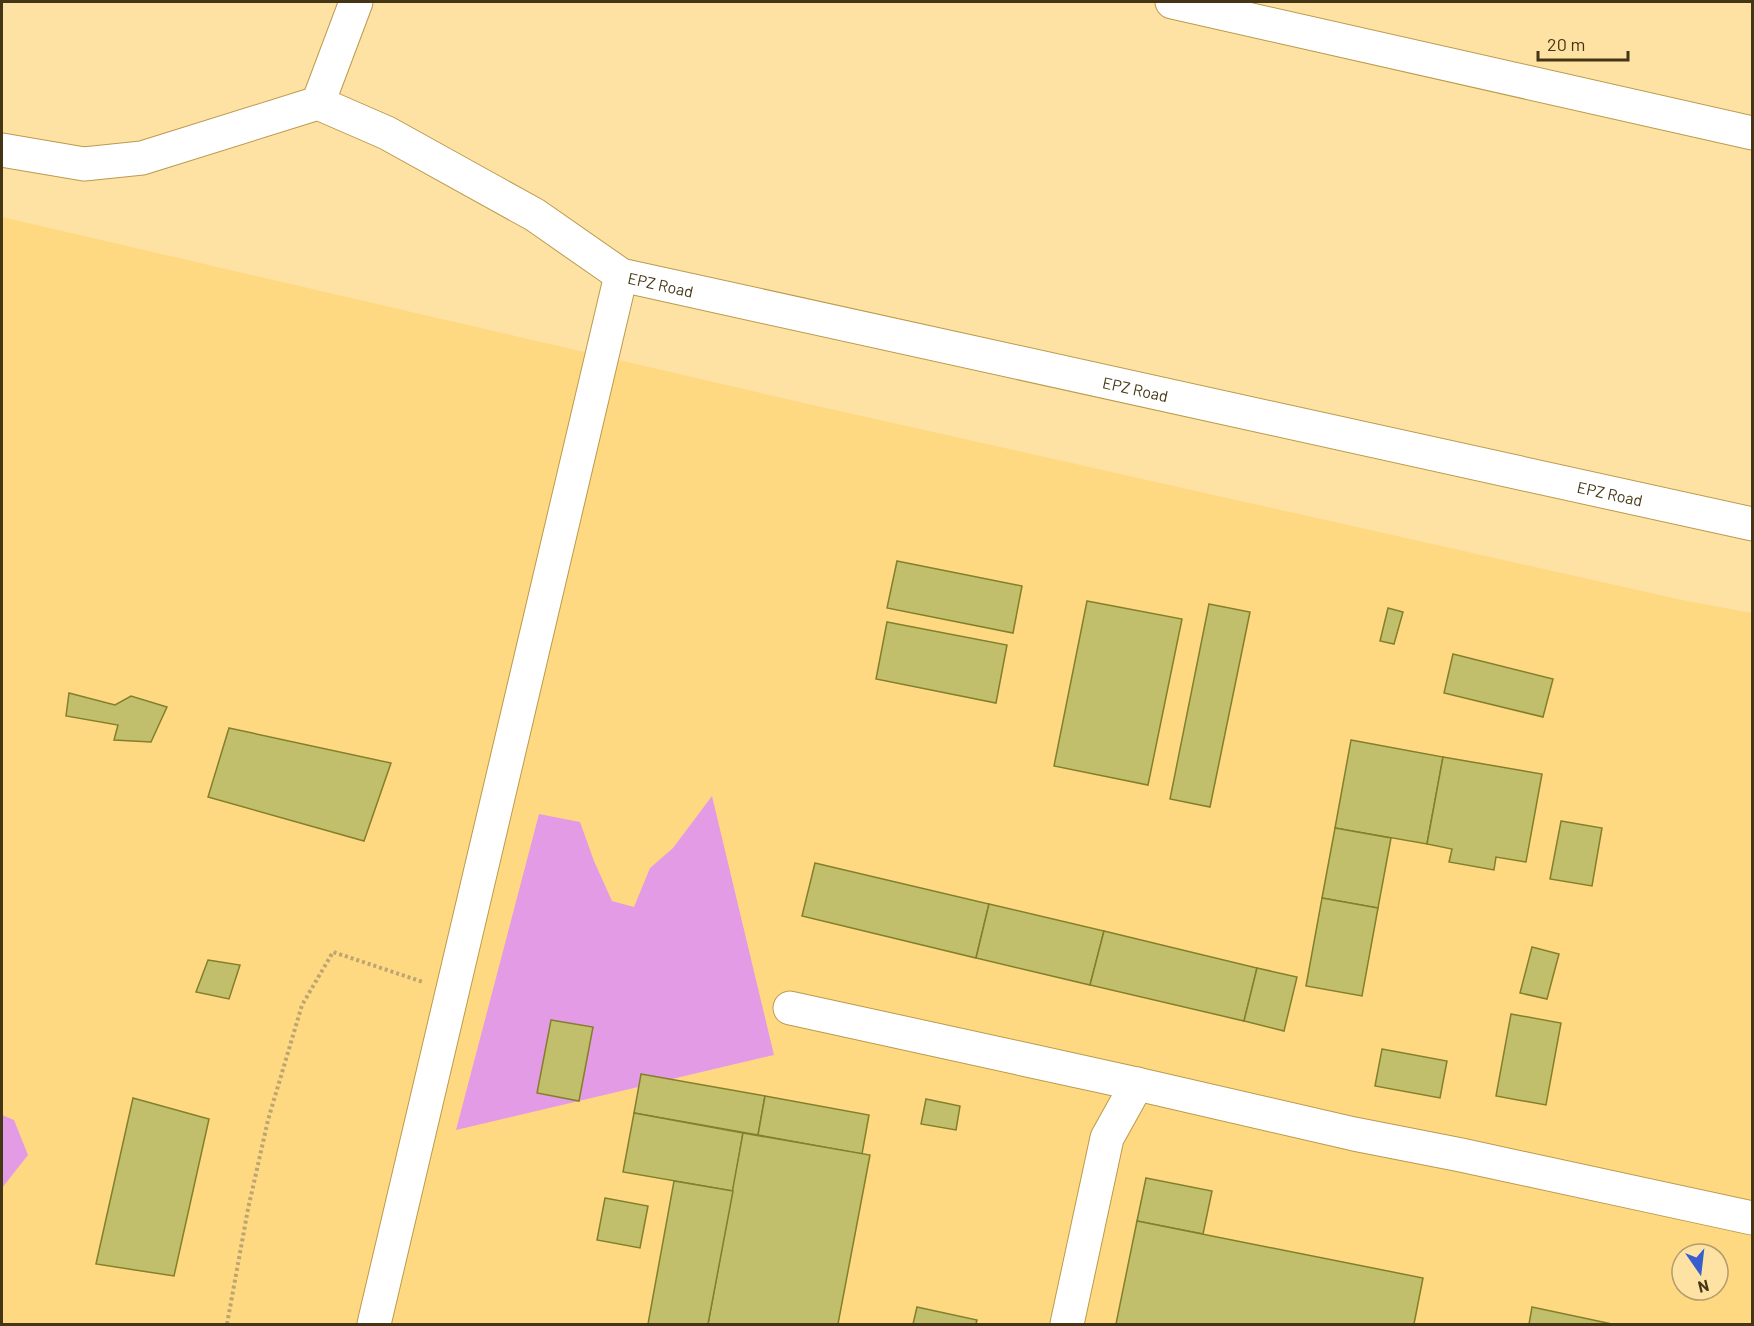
<svg xmlns="http://www.w3.org/2000/svg" width="1754" height="1326" font-family="Barlow,sans-serif">
<style>
.built{fill:#ffd982;fill-rule:evenodd}
.green{fill:#e49be5}
.building{fill:#c1be6c;stroke:#837f2b;stroke-width:1.5}
.lines{fill:none;stroke-linecap:round;stroke-linejoin:round}
.minor-casing{stroke:#bb9a4c;stroke-width:35}
.path{stroke:#bba571;stroke-width:4;stroke-dasharray:3 3;stroke-linecap:butt}
.minor{stroke:#fff;stroke-width:33}
.labels{text-anchor:middle;dominant-baseline:central;stroke-width:4.5;stroke-linejoin:round;paint-order:stroke}
.street-label{font-size:16px;fill:#443615;stroke:#fde2a4}
</style>
<rect width="100%" height="100%" fill="#fde2a4"/>
<!-- built -->
<path class="built" d="M2 217 817 406 1687 601 1752 613V1324H2ZM1682 1254H1718V1290H1682Z"/>
<!-- green -->
<g class="green">
<polygon points="712,796 774,1055 456,1130 539,814 580,822 594,861 612,901 634,907 650,868 673,848"/>
<polygon points="2,1115 14,1120 28,1155 2,1188"/>
</g>
<!-- building -->
<g class="building">
<polygon points="897,561 1022,586 1013,633 887,608"/>
<polygon points="1087,601 1182,619 1148,785 1054,766"/>
<polygon points="1209,604 1250,612 1210,807 1170,799"/>
<polygon points="1388,608 1403,612 1394,644 1380,641"/>
<polygon points="887,622 1007,645 996,703 876,679"/>
<polygon points="1453,654 1553,679 1543,717 1444,693"/>
<polygon points="69,693 115,705 131,696 167,707 151,742 114,740 118,725 66,716"/>
<polygon points="229,728 391,763 364,841 208,797"/>
<polygon points="1351,740 1443,757 1427,844 1335,828"/>
<polygon points="1443,757 1542,774 1526,862 1496,857 1494,870 1449,862 1452,849 1427,844"/>
<polygon points="1561,821 1602,828 1592,886 1550,879"/>
<polygon points="1335,828 1391,838 1378,908 1322,898"/>
<polygon points="815,863 989,904 976,958 802,916"/>
<polygon points="1322,898 1378,908 1362,996 1306,986"/>
<polygon points="989,904 1104,931 1090,985 976,958"/>
<polygon points="1104,931 1257,968 1244,1021 1090,985"/>
<polygon points="1532,947 1559,954 1547,999 1520,993"/>
<polygon points="208,960 240,965 229,999 196,992"/>
<polygon points="1257,968 1297,977 1284,1031 1244,1021"/>
<polygon points="1511,1014 1561,1023 1546,1105 1496,1096"/>
<polygon points="551,1020 593,1027 579,1101 537,1093"/>
<polygon points="1382,1049 1447,1061 1440,1098 1375,1086"/>
<polygon points="641,1074 765,1096 758,1135 634,1113"/>
<polygon points="765,1096 869,1115 862,1154 758,1135"/>
<polygon points="133,1098 209,1119 174,1276 96,1264"/>
<polygon points="926,1099 960,1106 956,1130 921,1124"/>
<polygon points="634,1113 743,1133 733,1191 623,1172"/>
<polygon points="743,1133 870,1155 838,1324 708,1324"/>
<polygon points="1146,1178 1212,1191 1203,1234 1137,1221"/>
<polygon points="674,1181 733,1191 708,1324 648,1324"/>
<polygon points="605,1198 648,1206 640,1248 597,1240"/>
<polygon points="1137,1221 1423,1278 1414,1324 1116,1324"/>
<polygon points="917,1307 977,1320 976,1324 913,1324"/>
<polygon points="1532,1307 1612,1324 1529,1324"/>
</g>
<g class="lines">
<!-- minor casing -->
<g class="minor-casing">
<g id="minor">
<polyline points="1172,2 1752,133"/>
<polyline points="318,103 356,2"/>
<path id="s1" d="M2 150 84 164 142 158 318 103 387 133 535 215 621 275 1752 524"/>
<polyline points="790,1008 1137,1084 1354,1134 1461,1155 1752,1218"/>
<polyline points="374,1324 621,275"/>
<polyline points="1067,1324 1107,1138 1137,1084"/>
</g>
</g>
<!-- path -->
<polyline class="path" points="227,1324 248,1209 268,1120 302,1005 333,952 423,982"/>
<!-- minor -->
<use href="#minor" class="minor"/>
</g>
<g class="labels">
<!-- street labels -->
<g class="street-label">
<text stroke="none"><textPath href="#s1" startOffset="716">EPZ Road</textPath></text>
<text stroke="none"><textPath href="#s1" startOffset="1202">EPZ Road</textPath></text>
<text stroke="none"><textPath href="#s1" startOffset="1688">EPZ Road</textPath></text>
</g>
</g>
<!-- border -->
<rect width="1754" height="1326" fill="none" stroke="#443615" stroke-width="6"/>
<!-- north arrow -->
<g transform="translate(1700 1272) rotate(166)"><circle r="28" fill="#fde2a4" stroke="#b39d6b" stroke-width="1.5"/>
<path d="M0-4.5L10 22L0 15L-10 22Z" fill="#385dce"/>
<text y="-9" font-size="16" font-weight="bold" text-anchor="middle" fill="#443615">N</text>
</g>
<!-- scale -->
<path d="M1538 51v9h90v-9" fill="none" stroke="#443615" stroke-width="3"/>
<text x="1547" y="51" font-size="18" fill="#443615" stroke="#fde2a4" stroke-width="4.5" paint-order="stroke">20 m</text>
</svg>
